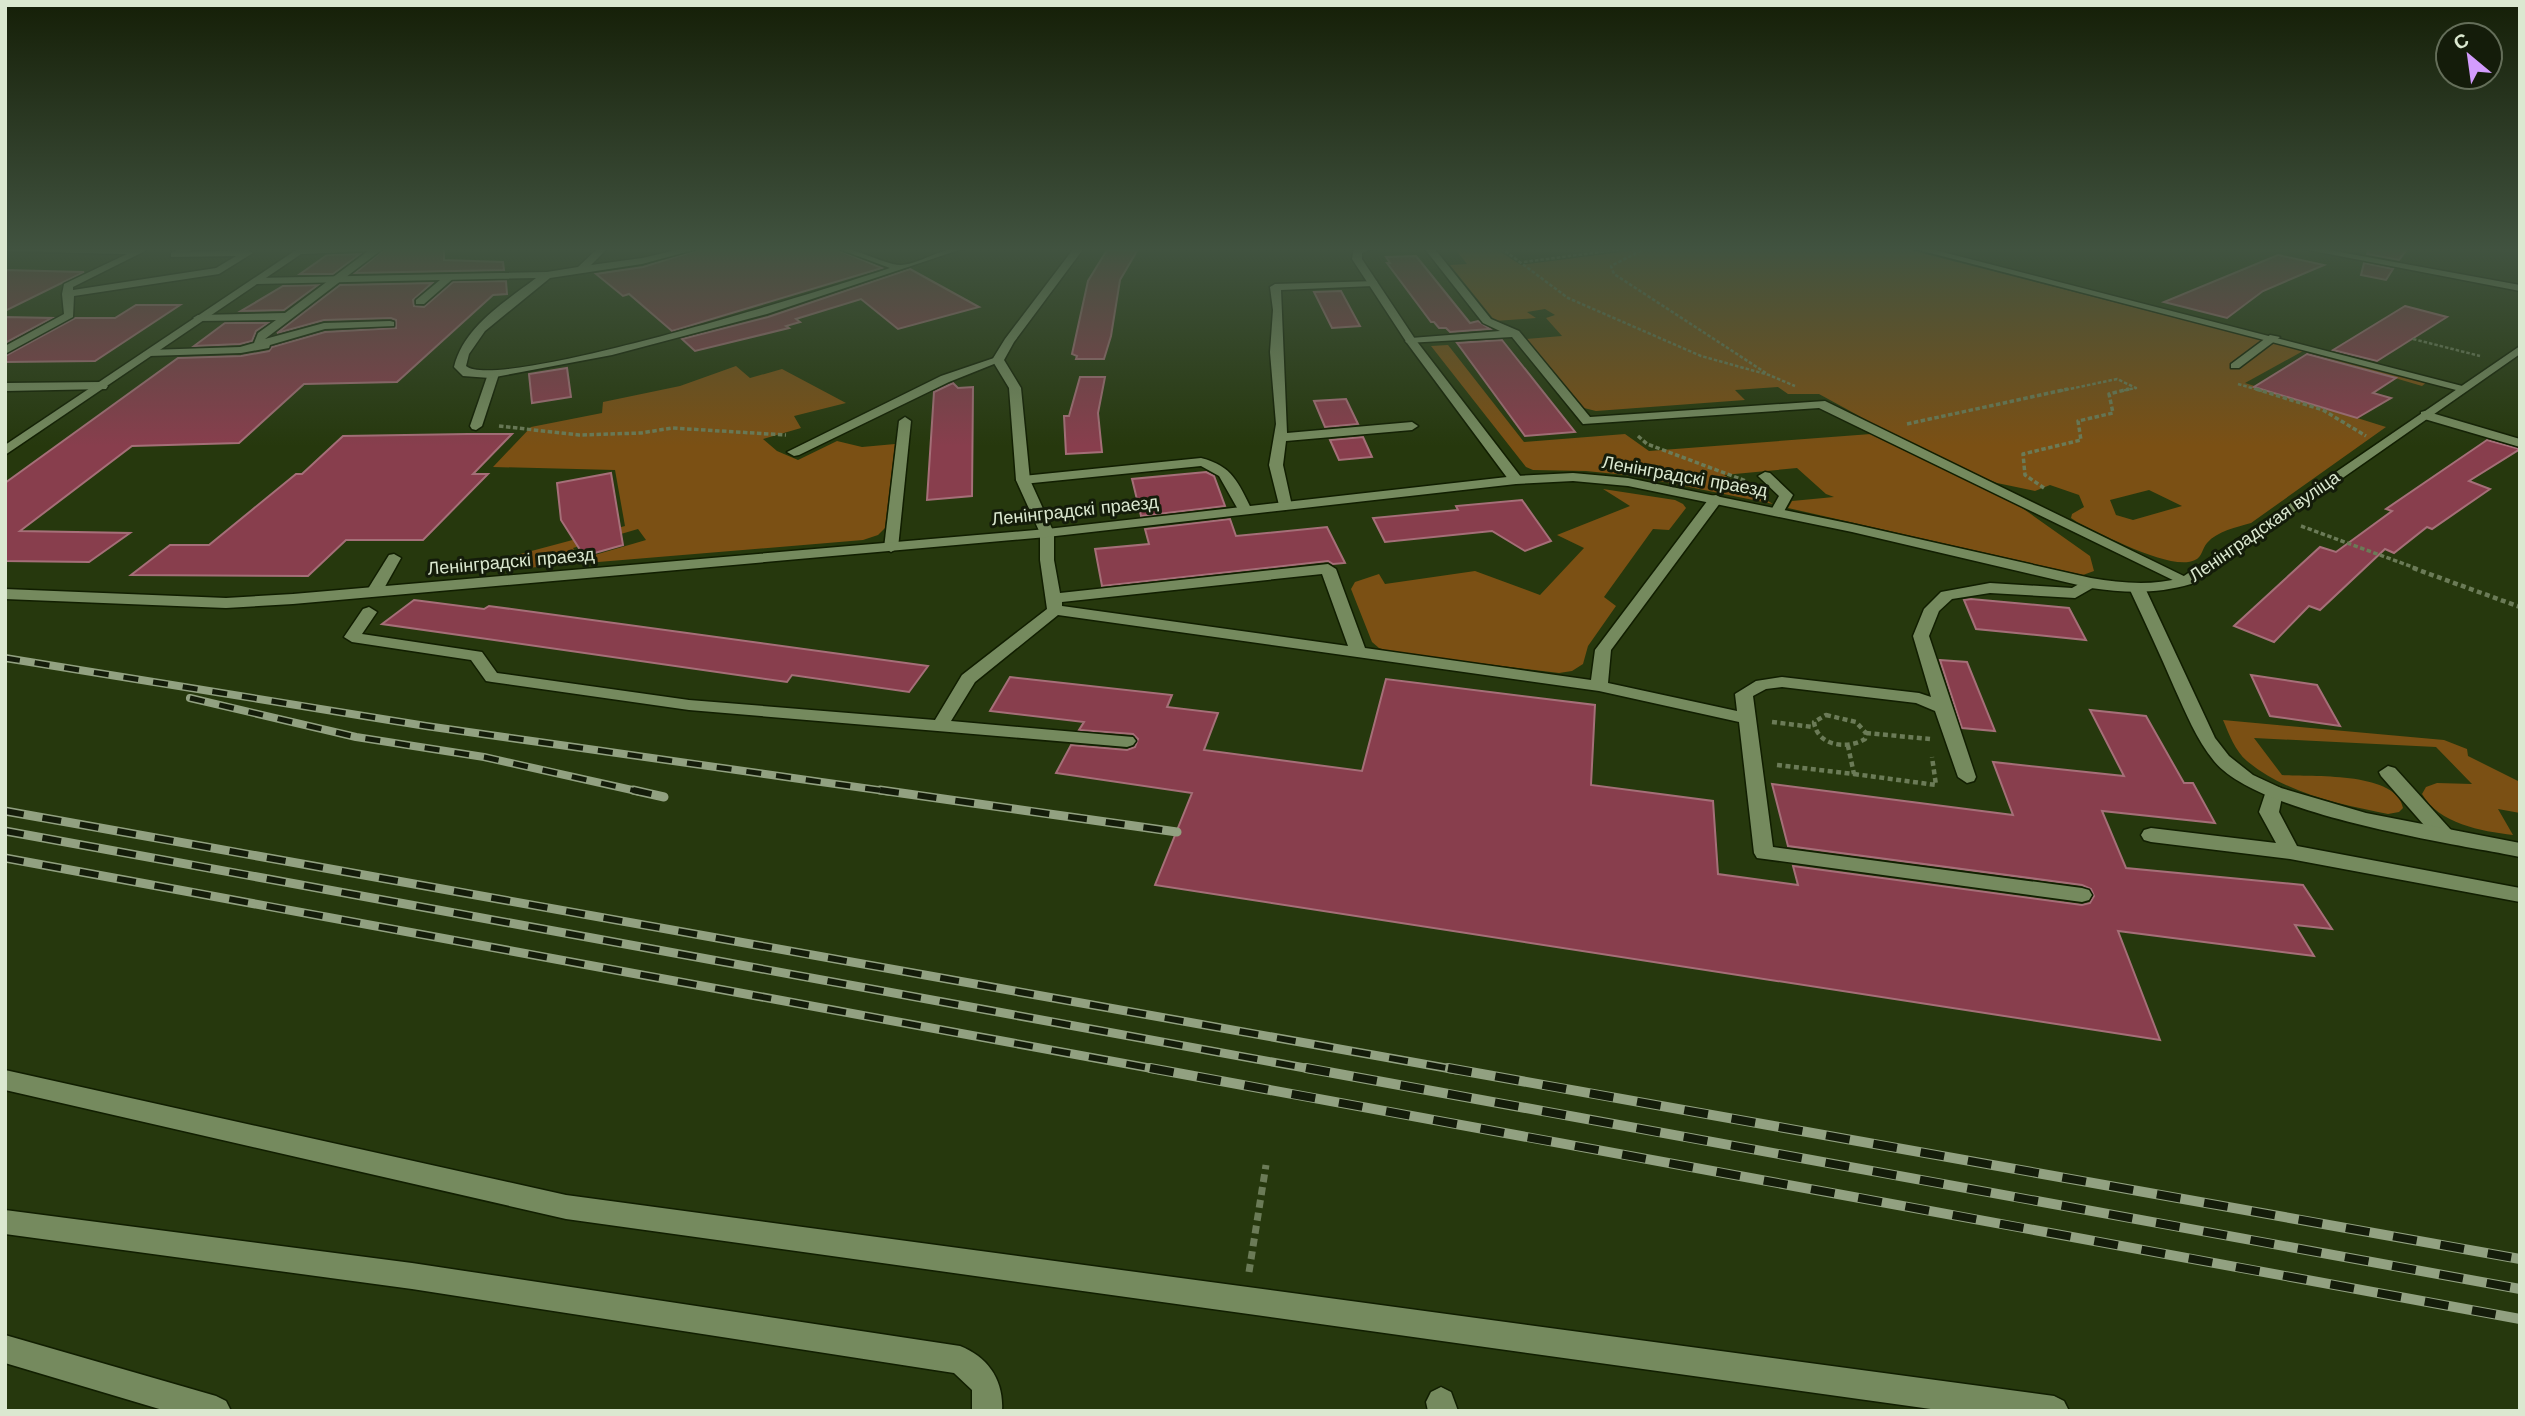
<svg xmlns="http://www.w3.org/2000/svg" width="2525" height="1416" font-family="'Work Sans',sans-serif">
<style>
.green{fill:#7b5014;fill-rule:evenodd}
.building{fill:#883e4d;stroke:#a56f78;stroke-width:2}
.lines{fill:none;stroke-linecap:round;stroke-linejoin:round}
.lane-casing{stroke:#111e01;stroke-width:3}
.street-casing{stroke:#111e01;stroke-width:3}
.secondary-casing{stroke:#111e01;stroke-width:3}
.path-far3{stroke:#6b7b57;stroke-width:2.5;stroke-dasharray:3.5 2;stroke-linecap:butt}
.path-far2{stroke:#6b7b57;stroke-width:3.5;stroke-dasharray:4.5 2.5;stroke-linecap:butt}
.path-far1{stroke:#6b7b57;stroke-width:4.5;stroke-dasharray:5 3.5;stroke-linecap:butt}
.path{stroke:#6b7b57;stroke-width:7;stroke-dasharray:8 5;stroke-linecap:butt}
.lane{fill:#758a5e;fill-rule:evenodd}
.street{fill:#758a5e;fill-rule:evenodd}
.secondary{fill:#758a5e;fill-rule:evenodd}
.rail-far2-casing{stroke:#92a181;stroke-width:8}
.rail-far1-casing{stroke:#92a181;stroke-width:9}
.rail-casing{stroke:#92a181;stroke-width:10}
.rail-far2{stroke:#141c0a;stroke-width:5;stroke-dasharray:15;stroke-linecap:butt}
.rail-far1{stroke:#141c0a;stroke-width:6;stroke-dasharray:19;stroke-linecap:butt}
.rail{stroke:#141c0a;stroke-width:8;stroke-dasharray:24;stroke-linecap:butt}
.labels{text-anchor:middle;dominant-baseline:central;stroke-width:6;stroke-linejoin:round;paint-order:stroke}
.street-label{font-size:18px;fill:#dbe8d0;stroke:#141c0a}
</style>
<rect width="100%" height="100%" fill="#26380d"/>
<!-- green -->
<g class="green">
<path d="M1454 248H1494L1521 265 1652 248H1902L2427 382 2422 386 2303 351 2245 383 2386 427 2251 523C2237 527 2217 531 2207 543 2202 549 2202 557 2195 560 2171 572 2100 533 2077 522L2071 518 2072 514 2084 507 2079 495 2050 485 2035 491 1997 483 1974 474 1892 434 1819 394H1788L1778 387 1735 390 1745 400 1596 411 1584 408 1526 339 1562 336 1546 318 1555 315 1545 309 1527 312 1536 318 1495 321 1450 265 1467 264ZM2149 490 2182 506 2133 520 2116 515 2110 500Z"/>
<polygon points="1448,345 1524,442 1625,434 1649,451 1871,434 2018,505 2090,556 2094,571 2083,575 1788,508 1792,501 1834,497 1826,494 1797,468 1724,475 1773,504 1635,476 1586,471 1533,470 1526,467 1431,346"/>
<path d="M736 366 750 378 782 369 846 403 794 416 801 428 763 439 777 451 798 460 837 441 862 447 895 444 885 528 878 535 863 540 441 575 625 526 615 470 493 467 531 427 602 413 603 402 680 386ZM638 529 646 540 581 559 573 548Z"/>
<polygon points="1603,489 1675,500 1683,504 1686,508 1669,530 1653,529 1604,597 1616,606 1588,646 1583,664 1572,671 1559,673 1391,652 1379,648 1372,642 1351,589 1355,582 1379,574 1385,584 1475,571 1540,595 1584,548 1557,535 1630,506"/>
<path d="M2223 720 2444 740 2467 749 2468 756 2520 782V813L2498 809 2513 835C2481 831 2439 824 2422 794L2426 787 2437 783 2472 784 2436 747 2254 738 2282 775C2310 777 2397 771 2403 808L2399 812 2388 814C2342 805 2285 793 2247 761 2235 751 2229 734 2223 720Z"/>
</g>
<!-- building -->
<g class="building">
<polygon points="386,248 444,248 444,260 503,262 504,270 355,273"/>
<polygon points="704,248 833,248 882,268 672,331 629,294 623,296 596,274 643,267"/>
<polygon points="2369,248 2408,248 2399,260 2367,254"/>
<polygon points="1107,250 1137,251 1120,280 1111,336 1104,359 1076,359 1077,356 1072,354 1088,281"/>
<polygon points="360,254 333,274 300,274 327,255"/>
<polygon points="2278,255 2324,265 2263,291 2227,318 2164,302"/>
<polygon points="1416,256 1470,323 1478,321 1490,329 1450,332 1446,328 1439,328 1434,322 1431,322 1387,263 1390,263 1386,257"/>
<polygon points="2364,263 2393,269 2386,280 2361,275"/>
<polygon points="910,269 979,307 898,329 861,299 796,319 800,322 786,326 789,328 695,351 682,339 768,317"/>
<polygon points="5,270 84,272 5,311"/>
<polygon points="506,281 507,294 493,295 397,382 304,384 239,443 132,446 20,531 130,533 89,562 5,561 5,483 178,358 241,356 269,351 272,347 325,332 396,328 396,320 391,318 324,320 277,333 340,285 432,283 413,300 414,306 424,307 453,282"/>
<polygon points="318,285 284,310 241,311 283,286"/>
<polygon points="1341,291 1360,326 1332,328 1314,292"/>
<polygon points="136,305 180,305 95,361 5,362 5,356 75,318 115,318"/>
<polygon points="2405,306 2447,317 2377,361 2333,350"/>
<polygon points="5,317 52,318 5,343"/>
<polygon points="225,323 268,323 256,331 252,341 240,344 194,346"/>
<polygon points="1502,340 1575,432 1525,436 1457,343"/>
<polygon points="2307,354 2396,378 2373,393 2391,398 2357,418 2254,387"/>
<polygon points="567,368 571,397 532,403 529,374"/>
<polygon points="1080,377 1105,377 1098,413 1102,452 1066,454 1064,416 1069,416"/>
<polygon points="953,383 958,388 973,387 972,496 927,500 934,392"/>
<polygon points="1346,399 1358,424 1325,427 1314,401"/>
<polygon points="468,434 512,434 473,474 488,474 423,540 346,540 308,576 131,575 170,545 209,545 296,474 302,474 343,436"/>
<polygon points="1363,437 1372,457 1339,460 1330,440"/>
<polygon points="2487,440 2520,449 2469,481 2490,489 2432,529 2427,527 2394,553 2385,549 2320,610 2309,606 2274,642 2234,626 2320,547 2336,552 2392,511 2386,509"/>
<polygon points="1206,472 1214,476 1225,506 1141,516 1132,479"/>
<polygon points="611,473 623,545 584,556 561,520 557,483"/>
<polygon points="1522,500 1551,541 1525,551 1492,531 1385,542 1373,518 1458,510 1456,506"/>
<polygon points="1230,519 1236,536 1327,527 1345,563 1333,564 1328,561 1102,586 1095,549 1149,544 1145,529"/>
<polygon points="1971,599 2069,608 2086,640 1976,629 1964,600"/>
<polygon points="414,600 484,609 489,606 928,666 909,692 792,675 787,682 382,624"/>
<polygon points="1940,660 1967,662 1995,731 1962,728"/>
<polygon points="2251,675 2317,685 2340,726 2270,716"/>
<polygon points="1010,677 1172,695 1167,707 1218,713 1204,750 1362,771 1386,679 1595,705 1591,785 1713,801 1718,874 1798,885 1793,866 2082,905 2090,903 2094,896 2091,889 2082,885 1788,846 1772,784 2013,815 1993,762 2124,776 2090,710 2146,716 2184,783 2193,783 2215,823 2102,811 2126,868 2303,885 2332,929 2295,925 2314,956 2118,931 2160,1040 1155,885 1192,793 1056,773 1071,745 1127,750 1135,747 1138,739 1133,734 1079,730 1084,722 990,711"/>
</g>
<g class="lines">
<!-- lane casing -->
<g class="lane-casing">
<g id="lane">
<polygon points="5,248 140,248 145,251 73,287 73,290 216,268 236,256 171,257 171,253 182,248 194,248 189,252 248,250 253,253 219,274 74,296 73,317 5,354 5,346 64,314 62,294 64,284 127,254 5,251"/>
<polygon points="384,248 265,339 324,323 390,321 394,322 394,326 325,329 270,345 269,348 241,353 149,356 143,353 149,350 240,347 254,343 258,333 276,320 198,321 193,318 198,315 285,313 368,251 301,254 298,253 298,249"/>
<polygon points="1424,248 1434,248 1491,319 1519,331 1590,417 1825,401 2194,581 2191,584 2181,584 1819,408 1583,424 1512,337 1407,343 1405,341 1411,338 1500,331 1483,323"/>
<polygon points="446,275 455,277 424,304 416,304 416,300"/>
<polygon points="1377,281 1377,285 1373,286 1281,290 1287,433 1412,422 1418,426 1412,430 1286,441 1283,465 1292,506 1285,510 1280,509 1269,465 1276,424 1270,352 1273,310 1270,287 1275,284"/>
<polygon points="2270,335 2280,337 2239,368 2231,368 2231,364"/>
<polygon points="994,358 1004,360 949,382 799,455 794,456 787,452 941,376"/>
<polygon points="489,371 499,374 482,426 476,430 472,429 470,426"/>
<polygon points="102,382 108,386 106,389 5,391 5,383"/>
<polygon points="905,417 911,421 898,548 891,552 884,548 899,421"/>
<path d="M1201 458C1233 466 1238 483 1252 510L1250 513H1240L1219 476 1201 466 1023 484 1016 480 1023 476Z"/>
<polygon points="1765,472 1770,473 1793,495 1782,515 1772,515 1770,512 1779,496 1758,476"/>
<path d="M1716 495 1723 499 1611 650 1608 683 1737 711 1735 694 1756 681 1782 677 1919 693 1931 697 1913 636 1924 609 1941 592 1990 583 2072 588 2086 580H2096L2099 583 2096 586 2075 598 1990 593 1952 599 1939 611 1929 636 1976 777 1974 781 1967 783 1958 777 1935 711 1916 703 1782 687 1766 689 1753 696 1773 847 2082 888 2089 890 2092 895 2089 900 2082 902 1757 858 1754 853 1739 722 1599 691 1058 615 975 682 951 721 1133 737 1136 741 1133 745 1127 747 689 710 492 682 486 681 471 660 352 642 344 637 363 609 369 607 377 612 362 634 482 652 497 673 689 700 935 720 962 675 1047 609 1040 560V533L1047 529 1054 533V560L1060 593 1328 564 1336 569 1365 648 1591 680 1595 650 1711 496ZM1322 574 1348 646 1062 606V602Z"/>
<polygon points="394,554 401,558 382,592 379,595 369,595 366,592 389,555"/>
<polygon points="2388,766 2395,768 2451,830 2454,835 2451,840 2437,840 2381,776 2379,772"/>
<polygon points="2274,786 2281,788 2283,792 2279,812 2297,846 2520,888 2520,902 2290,859 2151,842 2144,840 2141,835 2144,830 2151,828 2276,843 2259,812 2267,788"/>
<path d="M5 1210 412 1263 960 1346C988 1357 1004 1380 1002 1411H972V1390L954 1373 412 1289 5 1234Z"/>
<polygon points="5,1335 216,1396 226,1401 231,1411 166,1411 5,1363"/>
<polygon points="1441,1387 1451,1392 1458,1411 1428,1411 1426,1402 1431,1392"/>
</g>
</g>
<!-- street casing -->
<g class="street-casing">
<g id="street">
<path d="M598 248H608L591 265 642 258 685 248H701L642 264 550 278 485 331 469 354 466 366C497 393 837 286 890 268L836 248C859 248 884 265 901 265 921 264 940 247 965 248L767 314 612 355 490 378 463 376 454 367C464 326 505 302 536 278L256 284 251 281 256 278 547 272 578 267Z"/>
<polygon points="1074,248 1084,248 1014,342 1004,360 1021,388 1030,480 1054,533 1047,537 1040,533 1016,480 1009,388 992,360 1005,339"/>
<polygon points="1374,248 1362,253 1362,259 1415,339 1521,477 1521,483 1511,483 1407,343 1352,259 1354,249"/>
<polygon points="1911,248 1927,248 2470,388 2460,391"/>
<polygon points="2425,411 2520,439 2520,447 2421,418 2421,412"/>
<path d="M2138 585 2146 590 2215 738 2229 756 2253 775 2281 788 2366 813 2520 843V857C2449 843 2258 815 2214 761 2196 739 2186 713 2174 687 2160 654 2145 622 2130 590Z"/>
<polygon points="5,1070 566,1195 2054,1396 2064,1401 2069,1411 1945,1411 566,1219 5,1090"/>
</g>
</g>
<!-- secondary casing -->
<g class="secondary-casing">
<g id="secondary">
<polygon points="299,248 310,248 5,455 5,445"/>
<polygon points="2298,248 2318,248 2520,285 2520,291"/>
<path d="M2520 346V354L2191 584C2157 594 2126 593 2091 588L1852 532 1628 486 1573 481 1516 484 1047 537 293 604 226 608 5 599V589L226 598 293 594 1047 529 1516 476 1573 473 1628 478 1852 524 2091 578C2121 583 2151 586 2181 578Z"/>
</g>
</g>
<!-- path-far3 -->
<g class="path-far3">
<polyline points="1501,248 1568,298 1701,356 1769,375 1795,386"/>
<polyline points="1646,248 1611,266 1614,274 1766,373"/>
<polyline points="1524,262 1631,248"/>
<polyline points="2413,339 2480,356"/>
<polyline points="2238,384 2262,391"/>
<polyline points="2060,391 2117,379 2136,388 2121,391"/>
</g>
<!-- path-far2 -->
<g class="path-far2">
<polyline points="2256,389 2323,410 2366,436"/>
<polyline points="1907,424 2068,389"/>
<polyline points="499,426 579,435 641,433 672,428 786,435"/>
<polyline points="1638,436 1647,444 1746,481"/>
<polyline points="2044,488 2025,475 2023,454 2081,440 2078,421 2113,413 2109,394 2129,389"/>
<polyline points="2301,526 2418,569"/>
</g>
<!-- path-far1 -->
<g class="path-far1">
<polyline points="2413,568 2520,607"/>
<path d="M1826 715 1856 722 1866 733 1865 739C1847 750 1817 746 1814 722Z"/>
<polyline points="1772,722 1813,727"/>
<polyline points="1866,733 1930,739"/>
<polyline points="1777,765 1854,774 1848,746"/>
<polyline points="1854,774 1936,785 1932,757"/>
</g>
<!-- path -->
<polyline class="path" points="1249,1272 1266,1165"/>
<!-- lane -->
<use href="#lane" class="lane"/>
<!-- street -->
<use href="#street" class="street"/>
<!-- secondary -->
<use href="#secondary" class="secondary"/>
<!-- rail-far2 casing -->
<g class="rail-far2-casing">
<g id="rail-far2">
<polyline points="5,658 426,726 892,792"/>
<polyline points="190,698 356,737 484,757 641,792"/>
</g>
</g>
<!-- rail-far1 casing -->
<g class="rail-far1-casing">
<g id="rail-far1">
<polyline points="633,790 664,797"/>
<polyline points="880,790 1177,832"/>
<polyline points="5,811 1457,1070"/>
<polyline points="5,831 1316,1070"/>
<polyline points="5,858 1160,1070"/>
</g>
</g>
<!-- rail casing -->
<g class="rail-casing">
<g id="rail">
<polyline points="1150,1068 2520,1319"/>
<polyline points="1306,1068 2520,1289"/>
<polyline points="1448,1068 2520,1259"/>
</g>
</g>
<!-- rail-far2 -->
<use href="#rail-far2" class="rail-far2"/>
<!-- rail-far1 -->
<use href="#rail-far1" class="rail-far1"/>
<!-- rail -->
<use href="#rail" class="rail"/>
</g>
<!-- sky -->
<linearGradient id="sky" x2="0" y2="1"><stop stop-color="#151f07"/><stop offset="0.56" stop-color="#415340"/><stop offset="1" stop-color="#415340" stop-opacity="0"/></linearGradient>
<rect width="2525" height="446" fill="url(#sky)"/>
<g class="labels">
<!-- street labels -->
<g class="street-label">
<text transform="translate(1685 476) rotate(10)">Ленінградскі праезд</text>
<text transform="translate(1075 510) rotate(-6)">Ленінградскі праезд</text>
<text transform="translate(2264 526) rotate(-35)">Ленінградская вуліца</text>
<text transform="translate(511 561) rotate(-5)">Ленінградскі праезд</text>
</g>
</g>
<!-- border -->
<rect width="2525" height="1416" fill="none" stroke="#dbe8d0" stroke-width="14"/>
<!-- north arrow -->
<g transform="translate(2469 56) rotate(331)"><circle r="33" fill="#141c0a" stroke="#646e59" stroke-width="2"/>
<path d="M0-5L12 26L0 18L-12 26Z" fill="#d39cfd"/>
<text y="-10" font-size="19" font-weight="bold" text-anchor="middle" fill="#dbe8d0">С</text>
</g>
</svg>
